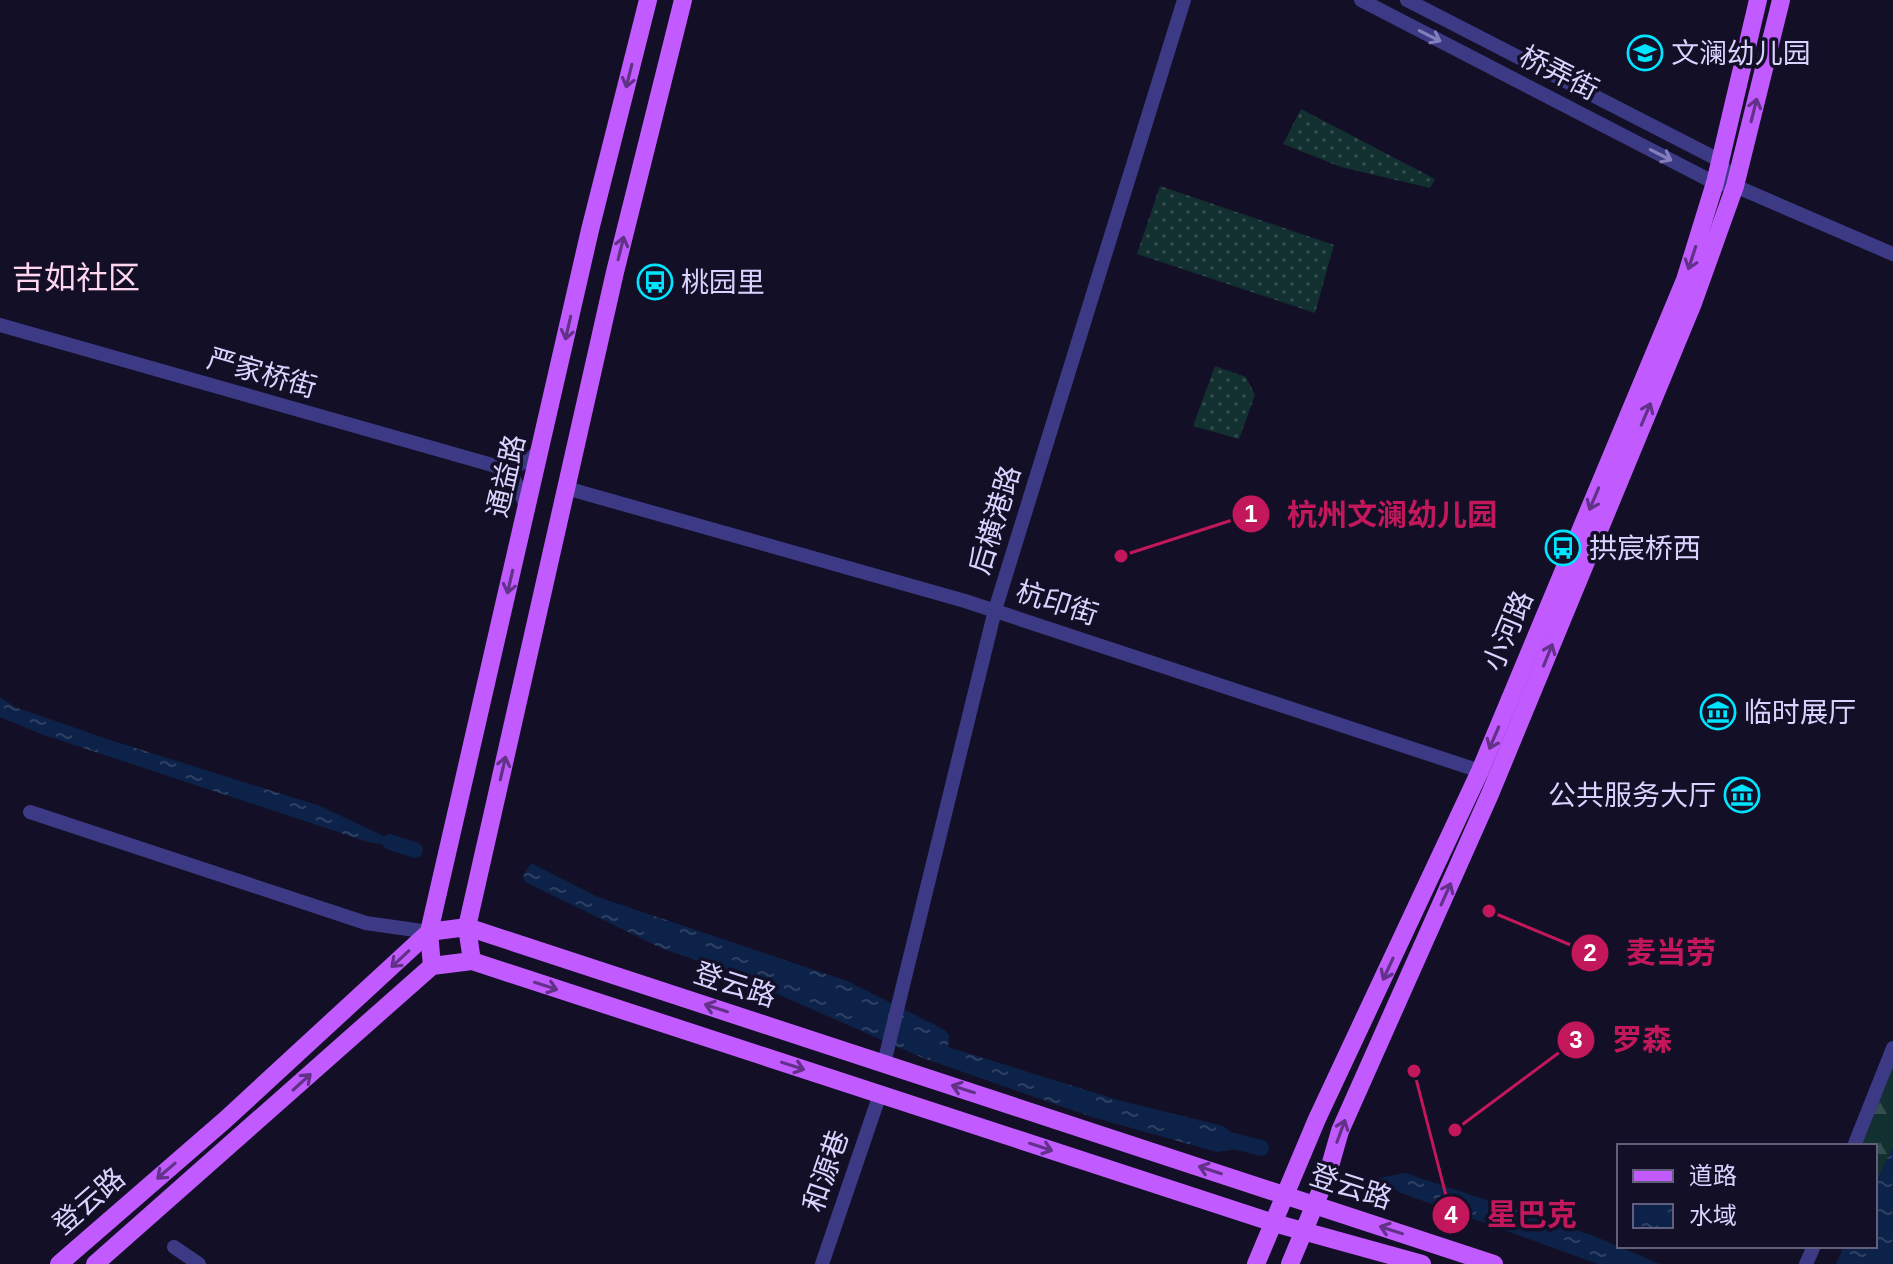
<svg xmlns="http://www.w3.org/2000/svg" width="1893" height="1264" font-family="Arial,'Noto Sans SC',sans-serif">
<style>
.grass{fill:url(#grass-dots)}
.forest{fill:url(#forest-firs)}
.water{fill:url(#water-ripples)}
.lines{fill:none;stroke-linecap:round;stroke-linejoin:round}
.canal{stroke:#0c2248;stroke-width:16}
.minor{stroke:#3d3a85;stroke-width:14}
.major{stroke:#c25bff;stroke-width:18}
.oneway{stroke:#837fbc}
.oneway2{stroke:#623188}
.labels{text-anchor:middle;dominant-baseline:central;stroke-width:7;stroke-linejoin:round;paint-order:stroke}
.poi-label{font-size:28px;fill:#d9d4ff;stroke:#130f26;text-anchor:start}
.street-label{font-size:28px;fill:#d9d4ff;stroke:#130f26}
.quarter-label{font-size:32px;fill:#ffd6f0;stroke:#130f26}
.leader{fill:none;stroke:#c2185b;stroke-width:3}
.callout-dot{fill:#c2185b;stroke:#130f26;stroke-width:3}
.mark-label{font-size:24px;text-anchor:middle;font-weight:bold;fill:#fff}
.callout-label{font-size:30px;text-anchor:middle;font-weight:bold;fill:#c2185b;stroke:#130f26;stroke-width:7;stroke-linejoin:round;paint-order:stroke}
</style>
<defs>
<pattern id="grass-dots" width="8" height="8" patternUnits="userSpaceOnUse" patternTransform="scale(2)"><rect width="8" height="8" fill="#12302f"/><path d="M2 2h.1M6 6h.1" fill="none" stroke="#344d4e" stroke-width="1.8" stroke-linecap="round"/></pattern>
<pattern id="forest-firs" width="22" height="20" patternUnits="userSpaceOnUse" patternTransform="scale(2)"><rect width="22" height="20" fill="#12302f"/><path d="M5 1l3.5 6h-7zM16 11l3.5 6h-7z" fill="#344d4e"/></pattern>
<pattern id="water-ripples" width="26" height="14" patternUnits="userSpaceOnUse" patternTransform="scale(2)"><rect width="26" height="14" fill="#0c2248"/><path d="M2 4q2-2 4 0t4 0M15 11q2-2 4 0t4 0" fill="none" stroke="#2f4163"/></pattern>
</defs>
<rect width="100%" height="100%" fill="#130f26"/>
<!-- grass -->
<g class="grass">
<polygon points="1301,109 1435,179 1430,188 1341,167 1283,144"/>
<polygon points="1160,186 1334,245 1315,313 1137,254"/>
<polygon points="1215,366 1246,377 1255,395 1239,439 1193,426"/>
</g>
<!-- forest -->
<polygon class="forest" points="1893,1048 1893,1148 1875,1184 1875,1146 1854,1146"/>
<!-- water -->
<g class="water">
<polygon points="0,697 15,707 110,740 320,806 409,848 368,842 41,734 0,717"/>
<polygon points="531,863 598,897 847,981 945,1030 949,1035 948,1047 1118,1100 1223,1126 1252,1147 1217,1152 1092,1117 923,1058 711,965 663,949 525,882 523,876"/>
<polygon points="1893,1147 1893,1264 1836,1264 1844,1246 1875,1246 1875,1183"/>
<polygon points="1405,1173 1594,1236 1660,1264 1598,1264 1401,1193 1379,1178"/>
</g>
<g class="lines">
<!-- canal -->
<g class="canal">
<polyline points="390,842 415,850"/>
<polyline points="1234,1141 1261,1148"/>
</g>
<!-- minor -->
<g class="minor">
<polyline points="1361,0 1715,183 1735,186 1893,254"/>
<polyline points="1407,0 1719,160 1735,186"/>
<polyline points="0,325 510,470 540,452"/>
<polyline points="510,470 527,508"/>
<polyline points="566,488 965,601 1480,771"/>
<polyline points="30,812 366,923 429,932"/>
<polyline points="884,1063 995,610 1184,0"/>
<polyline points="1854,1146 1893,1048"/>
<polyline points="174,1247 199,1264"/>
<polyline points="822,1264 880,1094"/>
<polyline points="1806,1264 1814,1246"/>
</g>
<!-- major -->
<g class="major">
<polyline points="472,961 467,927 615,272 683,0"/>
<polyline points="432,966 429,932 590,230 648,0"/>
<polyline points="59,1264 225,1120 429,932 467,927 1494,1264"/>
<polyline points="95,1264 432,966 472,961 1274,1223 1422,1264"/>
<polyline points="1256,1264 1317,1119 1480,771 1685,280 1715,183 1758,0"/>
<polyline points="1290,1264 1328,1173 1340,1131 1490,794 1693,303 1735,186 1781,0"/>
</g>
</g>
<!-- one-way arrows -->
<defs><path id="oneway-shaft" d="M-6 0H5M1.5-3L5.5 0L1.5 3" fill="none" stroke-width="1.6" stroke-linecap="round" stroke-linejoin="round" transform="scale(2)"/></defs>
<g class="oneway">
<use href="#oneway-shaft" transform="translate(1430 36) rotate(27)"/>
<use href="#oneway-shaft" transform="translate(1661 155) rotate(27)"/>
</g>
<g class="oneway2">
<use href="#oneway-shaft" transform="translate(629 76) rotate(104)"/>
<use href="#oneway-shaft" transform="translate(1754 110) rotate(-76)"/>
<use href="#oneway-shaft" transform="translate(621 248) rotate(-76)"/>
<use href="#oneway-shaft" transform="translate(1692 258) rotate(108)"/>
<use href="#oneway-shaft" transform="translate(568 328) rotate(103)"/>
<use href="#oneway-shaft" transform="translate(1646 414) rotate(-67)"/>
<use href="#oneway-shaft" transform="translate(1594 499) rotate(113)"/>
<use href="#oneway-shaft" transform="translate(510 582) rotate(103)"/>
<use href="#oneway-shaft" transform="translate(1548 655) rotate(-68)"/>
<use href="#oneway-shaft" transform="translate(1494 738) rotate(113)"/>
<use href="#oneway-shaft" transform="translate(503 768) rotate(-77)"/>
<use href="#oneway-shaft" transform="translate(1446 894) rotate(-66)"/>
<use href="#oneway-shaft" transform="translate(400 959) rotate(137)"/>
<use href="#oneway-shaft" transform="translate(1388 969) rotate(115)"/>
<use href="#oneway-shaft" transform="translate(546 986) rotate(18)"/>
<use href="#oneway-shaft" transform="translate(716 1008) rotate(-162)"/>
<use href="#oneway-shaft" transform="translate(793 1066) rotate(18)"/>
<use href="#oneway-shaft" transform="translate(302 1082) rotate(-42)"/>
<use href="#oneway-shaft" transform="translate(963 1089) rotate(-162)"/>
<use href="#oneway-shaft" transform="translate(1341 1131) rotate(-70)"/>
<use href="#oneway-shaft" transform="translate(1041 1147) rotate(18)"/>
<use href="#oneway-shaft" transform="translate(1210 1170) rotate(-162)"/>
<use href="#oneway-shaft" transform="translate(166 1171) rotate(139)"/>
<use href="#oneway-shaft" transform="translate(1391 1230) rotate(-162)"/>
</g>
<!-- icons -->
<defs>
<g id="school-ring" transform="scale(1.8)"><circle r="9.5" fill="#130f26" stroke="#00e5ff" stroke-width="1.5"/><path d="M0-5L7-2L0 1L-7-2ZM-4 1L0 2.5L4 1V4Q0 6-4 4Z" fill="#00e5ff"/></g>
<g id="bus-ring" transform="scale(1.8)"><circle r="9.5" fill="#130f26" stroke="#00e5ff" stroke-width="1.5"/><path d="M-5-6H5V4H4V6H2V4H-2V6H-4V4H-5ZM-3.5-4V0h7V-4ZM-3.5 1.2v1.5H-2V1.2ZM2 1.2v1.5H3.5V1.2Z" fill="#00e5ff"/></g>
<g id="museum-ring" transform="scale(1.8)"><circle r="9.5" fill="#130f26" stroke="#00e5ff" stroke-width="1.5"/><path d="M0-6L6-3V-2H-6V-3ZM-5-1h2V3h-2ZM-1-1h2V3h-2ZM3-1h2V3H3ZM-6 4H6V6H-6Z" fill="#00e5ff"/></g>
</defs>
<g fill-rule="evenodd">
<use href="#school-ring" x="1645" y="53"/>
<use href="#bus-ring" x="655" y="282"/>
<use href="#bus-ring" x="1563" y="548"/>
<use href="#museum-ring" x="1718" y="712"/>
<use href="#museum-ring" x="1742" y="795"/>
</g>
<g class="labels">
<!-- poi labels -->
<g class="poi-label">
<text x="1671" y="53">文澜幼儿园</text>
<text x="681" y="282">桃园里</text>
<text x="1589" y="548">拱宸桥西</text>
<text x="1744" y="712">临时展厅</text>
<text x="1716" y="795" text-anchor="end">公共服务大厅</text>
</g>
<!-- street labels -->
<g class="street-label">
<text transform="translate(1559 73) rotate(27)">桥弄街</text>
<text transform="translate(262 373) rotate(16)">严家桥街</text>
<text transform="translate(506 476) rotate(-77)">通益路</text>
<text transform="translate(995 520) rotate(-73)">后横港路</text>
<text transform="translate(1057 603) rotate(18)">杭印街</text>
<text transform="translate(1508 631) rotate(-67)">小河路</text>
<text transform="translate(735 985) rotate(18)">登云路</text>
<text transform="translate(826 1171) rotate(-71)">和源巷</text>
<text transform="translate(1351 1187) rotate(18)">登云路</text>
<text transform="translate(89 1201) rotate(-41)">登云路</text>
</g>
<!-- quarter labels -->
<g class="quarter-label">
<text x="76" y="278">吉如社区</text>
</g>
</g>
<!-- callouts -->
<path class="leader" d="M1121 556L1251 514M1489 911L1590 953M1455 1130L1576 1040M1414 1071L1451 1215"/>
<g class="callout-dot">
<circle cx="1121" cy="556" r="8"/>
<circle cx="1489" cy="911" r="8"/>
<circle cx="1455" cy="1130" r="8"/>
<circle cx="1414" cy="1071" r="8"/>
<circle cx="1251" cy="514" r="20"/>
<circle cx="1590" cy="953" r="20"/>
<circle cx="1576" cy="1040" r="20"/>
<circle cx="1451" cy="1215" r="20"/>
</g>
<g class="mark-label">
<text x="1251" y="522">1</text>
<text x="1590" y="961">2</text>
<text x="1576" y="1048">3</text>
<text x="1451" y="1223">4</text>
</g>
<g class="callout-label">
<text x="1392" y="525">杭州文澜幼儿园</text>
<text x="1671" y="963">麦当劳</text>
<text x="1642" y="1050">罗森</text>
<text x="1532" y="1225">星巴克</text>
</g>
<!-- legend -->
<rect x="1617" y="1144" width="260" height="104" fill="#130f26" stroke="#625e7d" stroke-width="2"/>
<rect x="1633" y="1170" width="40" height="12" fill="#c25bff" stroke="#625e7d" stroke-width="2"/>
<text x="1689" y="1184" font-size="24" fill="#d9d4ff">道路</text>
<rect x="1633" y="1204" width="40" height="24" fill="url(#water-ripples)" stroke="#625e7d" stroke-width="2"/>
<text x="1689" y="1224" font-size="24" fill="#d9d4ff">水域</text>
</svg>
